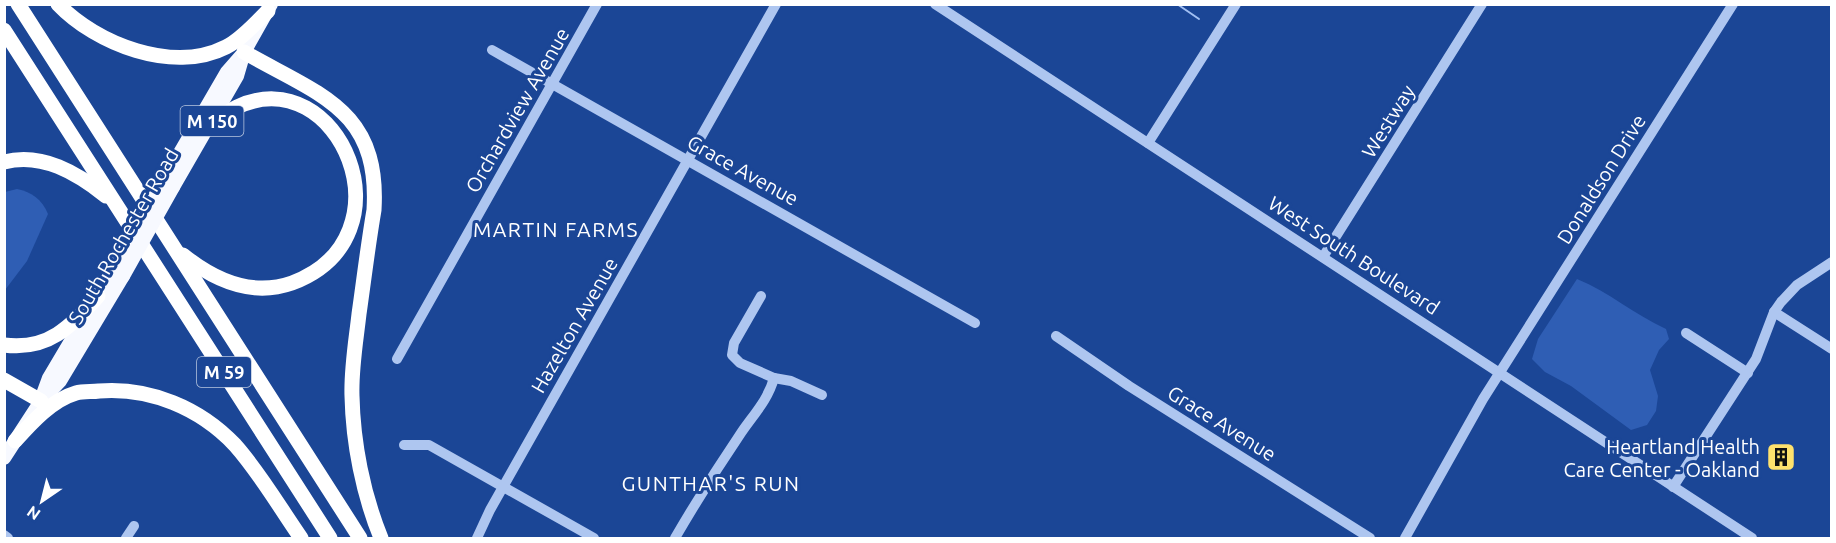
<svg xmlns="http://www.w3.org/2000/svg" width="1836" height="543" font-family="Ubuntu,sans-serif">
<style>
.green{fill:#2f5eb4}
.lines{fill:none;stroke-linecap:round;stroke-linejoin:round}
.stream{stroke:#a1bff2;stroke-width:2}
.minor{stroke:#aec6f0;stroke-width:10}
.major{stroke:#f7f9ff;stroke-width:14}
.highway{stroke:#fff;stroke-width:15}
.major-bridge{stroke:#f7f9ff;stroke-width:14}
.labels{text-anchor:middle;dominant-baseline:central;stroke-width:6;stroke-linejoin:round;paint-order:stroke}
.shield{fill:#1b4696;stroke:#bbc8e0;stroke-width:1.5}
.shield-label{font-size:18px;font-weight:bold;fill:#fff}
.street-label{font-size:20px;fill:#fff;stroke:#1b4696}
.poi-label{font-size:20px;fill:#fff;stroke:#1b4696;text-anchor:end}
.neighbourhood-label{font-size:21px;letter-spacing:1.5px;fill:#fff;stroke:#1b4696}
</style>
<rect width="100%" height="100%" fill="#1b4696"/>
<!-- green -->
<g class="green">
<path d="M17 189C31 192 42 199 48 214L27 261 5 290V192Z"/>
<path d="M1577 279C1609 292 1635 315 1666 329L1669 339 1659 350 1650 370 1658 396 1656 411 1647 425 1631 430 1571 386 1545 372 1532 359 1538 339Z"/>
</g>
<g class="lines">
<!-- stream -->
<polyline class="stream" points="1177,4 1199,19"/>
<!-- minor -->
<g class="minor">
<polyline points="935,4 1752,538"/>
<polyline points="492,50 975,323"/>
<polyline points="1148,143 1236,4"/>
<polyline points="1323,257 1482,4"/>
<polyline points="1774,312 1832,349"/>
<polyline points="1686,333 1748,373"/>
<polyline points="1056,336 1129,386 1370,538"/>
<polyline points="397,359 597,4"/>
<polyline points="774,378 791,381 822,395"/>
<polyline points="404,445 429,445 594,538"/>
<polyline points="1673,487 1756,359 1774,312 1781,302 1797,285 1832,262"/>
<polyline points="4,535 8,538"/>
<polyline points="126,538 134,526"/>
<polyline points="477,538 490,510 776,4"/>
<path d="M675 538C696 502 718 467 741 433 754 414 768 400 774 378L740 363 732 355 734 343 761 296"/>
<polyline points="1405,538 1483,399 1733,4"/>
</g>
<!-- major -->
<g class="major">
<polyline points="166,177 227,72 241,56"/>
<polyline points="173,187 237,76 244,52 271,4"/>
<polyline points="42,397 49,378 116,265"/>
<polyline points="4,458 41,401 60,381 123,276"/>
</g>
<!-- highway -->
<g class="highway">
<polyline points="18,4 360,538"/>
<path d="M58 4C96 44 173 74 226 47 242 39 255 23 268 11"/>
<polyline points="4,30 330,538"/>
<path d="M244 52C319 95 380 109 374 210 368 245 364 279 359 314 356 341 351 369 352 396 353 443 363 494 381 538"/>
<path d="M4 162C42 152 77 173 106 196"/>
<path d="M183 255C214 280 252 297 292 283 415 237 339 59 237 107 226 112 217 120 208 128"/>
<path d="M4 345C49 351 71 326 98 296"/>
<polyline points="4,380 41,401"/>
<path d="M15 441C32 422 52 400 76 393 83 391 92 392 99 391 150 387 200 408 235 445 260 473 280 508 301 538"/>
</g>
<!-- major-bridge -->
<g class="major-bridge">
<polyline points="116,265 166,177"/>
<polyline points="123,276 173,187"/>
</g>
</g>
<!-- icons -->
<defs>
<g id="building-square" transform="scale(1.5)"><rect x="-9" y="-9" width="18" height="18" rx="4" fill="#ffe26d" stroke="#1b4696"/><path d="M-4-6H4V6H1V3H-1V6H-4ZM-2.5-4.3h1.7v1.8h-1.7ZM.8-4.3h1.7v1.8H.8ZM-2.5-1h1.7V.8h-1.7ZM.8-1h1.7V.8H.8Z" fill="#111"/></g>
</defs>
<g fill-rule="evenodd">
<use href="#building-square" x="1781" y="457"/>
</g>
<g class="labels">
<!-- shield labels -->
<g class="shield">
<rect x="180.5" y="106" width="63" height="30" rx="4.5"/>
<rect x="197" y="357" width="54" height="30" rx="4.5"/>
</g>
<g class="shield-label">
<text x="212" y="121">M 150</text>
<text x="224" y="372">M 59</text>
</g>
<!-- street labels -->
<g class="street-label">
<text transform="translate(517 110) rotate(-60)">Orchardview Avenue</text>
<text transform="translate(1388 121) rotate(-58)">Westway</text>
<text transform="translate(743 170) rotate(29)">Grace Avenue</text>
<text transform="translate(1601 179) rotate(-58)">Donaldson Drive</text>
<text transform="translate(123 236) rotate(-60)">South Rochester Road</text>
<text transform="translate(1354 255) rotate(33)">West South Boulevard</text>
<text transform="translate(574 325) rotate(-60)">Hazelton Avenue</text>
<text transform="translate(1222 423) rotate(32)">Grace Avenue</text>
</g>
<!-- poi labels -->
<g class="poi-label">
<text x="1760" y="446">Heartland Health<tspan x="1760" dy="23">Care Center - Oakland</tspan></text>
</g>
<!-- neighbourhood labels -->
<g class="neighbourhood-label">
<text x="556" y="229">MARTIN FARMS</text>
<text x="711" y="483">GUNTHAR'S RUN</text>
</g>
</g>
<!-- border -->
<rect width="1836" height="543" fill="none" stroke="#ffffff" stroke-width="12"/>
<!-- north arrow -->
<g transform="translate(42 501) rotate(215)" stroke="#1b4696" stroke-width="4.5" paint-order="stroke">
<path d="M0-4.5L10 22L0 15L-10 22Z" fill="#ffffff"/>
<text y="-9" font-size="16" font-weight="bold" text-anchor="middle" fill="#ffffff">N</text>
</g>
</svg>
